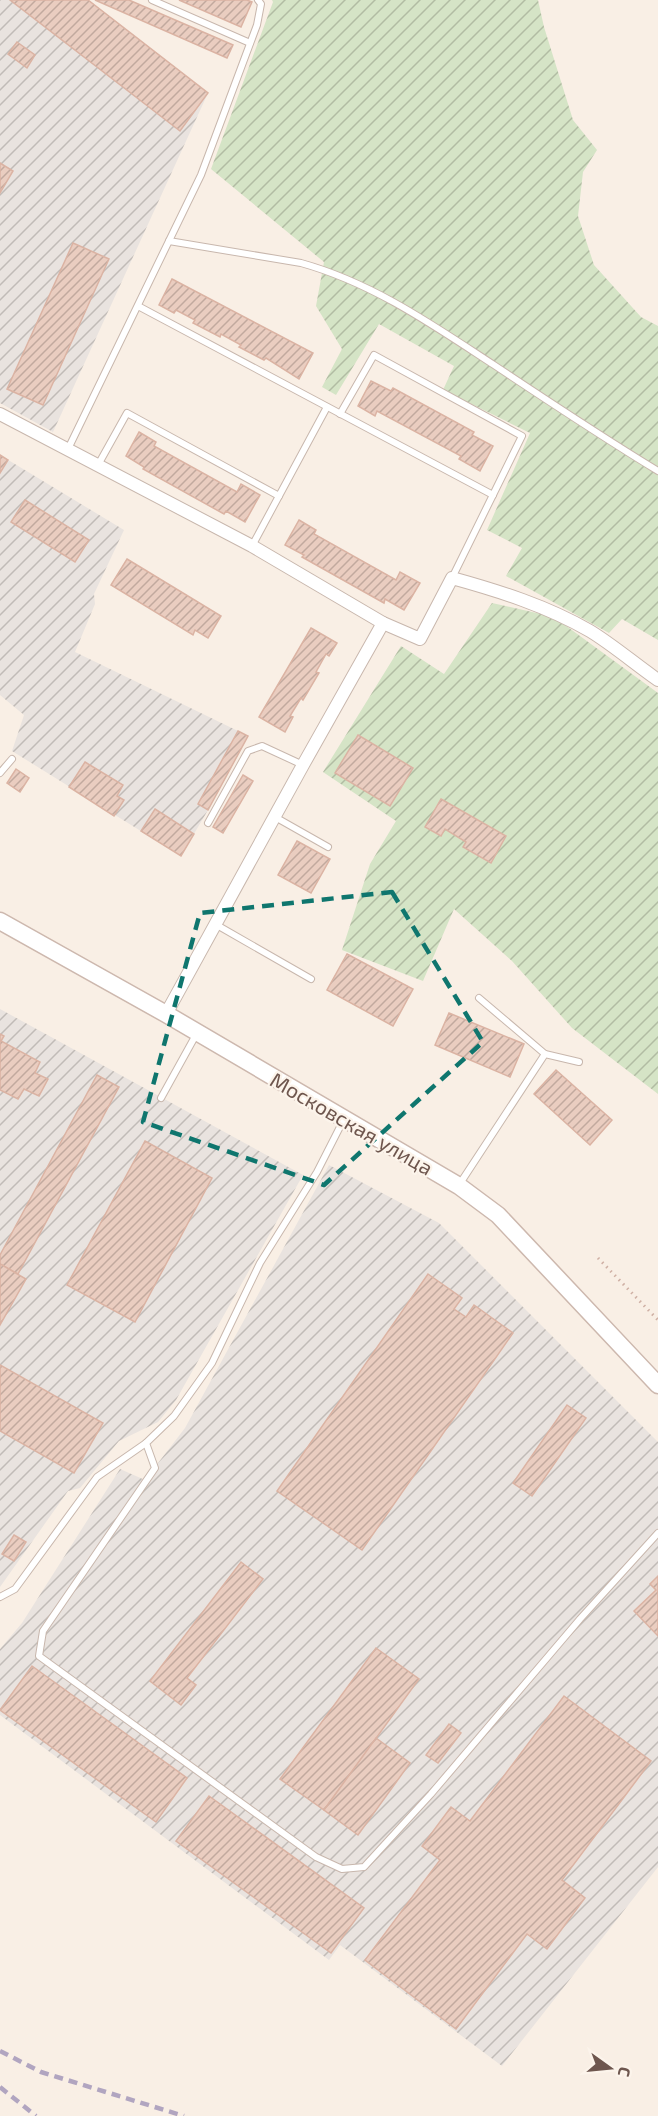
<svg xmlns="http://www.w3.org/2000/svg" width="658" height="2116" font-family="'Exo 2',sans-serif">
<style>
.industrial{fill:url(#industrial-furrows)}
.garden{fill:url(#garden-furrows)}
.building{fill:url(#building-hatch);stroke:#dbb3a3;stroke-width:1.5}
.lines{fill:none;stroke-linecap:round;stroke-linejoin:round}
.lane-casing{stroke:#c8b7ad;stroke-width:8}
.street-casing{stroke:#c8b7ad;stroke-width:14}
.secondary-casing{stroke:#cdb8ae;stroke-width:19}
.path{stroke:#cfb0a4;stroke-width:3;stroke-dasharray:1.5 4.5;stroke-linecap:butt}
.lane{stroke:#fff;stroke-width:6}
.street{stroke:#fff;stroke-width:12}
.secondary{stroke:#fff;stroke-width:16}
.rail{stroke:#b1a5c0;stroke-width:4.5;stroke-dasharray:9 6;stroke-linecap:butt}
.marked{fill:none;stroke:#0f766e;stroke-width:4.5;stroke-dasharray:12 8;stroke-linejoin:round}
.labels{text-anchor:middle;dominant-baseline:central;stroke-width:4.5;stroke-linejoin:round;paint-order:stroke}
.street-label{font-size:21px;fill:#6e564e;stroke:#fcf4eb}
</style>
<defs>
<pattern id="industrial-furrows" width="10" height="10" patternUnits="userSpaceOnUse" patternTransform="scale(1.5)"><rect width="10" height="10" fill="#e9e3df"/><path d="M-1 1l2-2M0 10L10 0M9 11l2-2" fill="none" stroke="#c1bbb7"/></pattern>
<pattern id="garden-furrows" width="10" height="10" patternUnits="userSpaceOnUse" patternTransform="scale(1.5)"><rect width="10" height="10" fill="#d5e4c6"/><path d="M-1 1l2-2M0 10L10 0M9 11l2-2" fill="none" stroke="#b1bca3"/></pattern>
<pattern id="building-hatch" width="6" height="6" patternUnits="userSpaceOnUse" patternTransform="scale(1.5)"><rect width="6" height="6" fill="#eacdc0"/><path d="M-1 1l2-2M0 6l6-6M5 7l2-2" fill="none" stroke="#c2a99e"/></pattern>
</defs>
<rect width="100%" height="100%" fill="#f9efe5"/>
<!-- industrial -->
<g class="industrial">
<polygon points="0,0 88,0 208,93 53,432 0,403"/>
<polygon points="0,455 124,530 94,594 95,604 75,652 238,731 198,804 208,810 181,856 12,751 24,715 0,695"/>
<polygon points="0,1009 303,1175 176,1400 158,1422 119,1441 80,1488 68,1491 0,1587"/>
<polygon points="329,1165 439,1223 658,1442 658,1867 502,2066 340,1945 329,1960 0,1715 0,1649 22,1623 120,1469 145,1480 185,1428"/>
</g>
<!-- garden -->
<g class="garden">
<polygon points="272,0 538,0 544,27 573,120 597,150 583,172 578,216 594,265 641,317 658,326 658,640 622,619 609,633 506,576 522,548 487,530 530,433 443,390 454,366 379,324 336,395 322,387 342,349 316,306 324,262 211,169 273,2"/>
<polygon points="492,603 554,617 658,693 658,1094 572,1028 512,961 454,909 423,981 342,950 370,864 396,821 323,772 401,646 444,674"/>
</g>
<!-- building -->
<g class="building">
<polygon points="10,0 88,0 208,93 180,131"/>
<polygon points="95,0 129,0 233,45 227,58"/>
<polygon points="179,0 247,0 252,2 241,27"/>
<polygon points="17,42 35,55 27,68 8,54"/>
<polygon points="0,163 13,171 0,193"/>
<polygon points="73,243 109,259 43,405 7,389"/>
<polygon points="172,279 313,353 299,379 266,358 264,360 239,347 241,345 221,334 220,337 193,323 195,320 176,310 174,313 159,305"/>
<polygon points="371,381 391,391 393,388 474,432 472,435 493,446 480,471 459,459 461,456 377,411 375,416 358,406"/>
<polygon points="139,432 156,442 154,446 237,492 241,484 260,495 245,522 226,511 224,514 143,469 144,467 126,456"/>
<polygon points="0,455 8,460 0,473"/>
<polygon points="25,500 89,540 75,562 11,522"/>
<polygon points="299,520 316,530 314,534 396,580 400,572 420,583 404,610 385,599 384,603 302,557 304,555 285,545"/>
<polygon points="127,559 221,616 208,638 195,630 193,635 111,585"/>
<polygon points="311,628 337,643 329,656 326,654 316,672 319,673 303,700 301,698 290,716 293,717 285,732 259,717"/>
<polygon points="238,731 248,736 208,810 198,804"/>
<polygon points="358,735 413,768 390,806 335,773"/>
<polygon points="85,762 123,785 117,796 124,800 114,816 69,787"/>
<polygon points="16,769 29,778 20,792 7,783"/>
<polygon points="243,775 253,781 223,833 213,827"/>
<polygon points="441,799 506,836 491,863 463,847 466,842 445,829 441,836 425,827"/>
<polygon points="155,809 194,834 181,856 141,831"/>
<polygon points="297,841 330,859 311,893 278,875"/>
<polygon points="347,954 413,989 393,1026 327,990"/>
<polygon points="449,1013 524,1044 510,1077 435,1045"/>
<polygon points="0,1034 4,1036 1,1041 40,1062 35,1073 48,1079 39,1096 24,1089 18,1099 0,1090"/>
<polygon points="556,1070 612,1120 590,1145 534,1094"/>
<polygon points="97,1075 119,1087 18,1274 0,1264 0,1255"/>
<polygon points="145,1141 212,1178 135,1322 67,1285"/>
<polygon points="0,1264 26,1279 0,1325"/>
<polygon points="428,1274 462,1298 454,1309 466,1317 474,1305 513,1333 362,1550 277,1491"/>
<polygon points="0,1365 103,1423 74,1473 0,1431"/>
<polygon points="567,1405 586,1418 532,1496 513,1483"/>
<polygon points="14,1535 26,1542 14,1561 2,1554"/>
<polygon points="241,1562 263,1579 187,1678 196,1685 181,1705 150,1681"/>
<polygon points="658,1576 658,1636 634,1611 656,1590 650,1584"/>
<polygon points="376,1648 419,1679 324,1810 280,1779"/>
<polygon points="32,1666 187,1778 156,1822 0,1710"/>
<polygon points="564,1696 651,1761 562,1880 585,1898 547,1949 527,1934 456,2029 365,1960 440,1860 422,1846 451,1807 470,1821"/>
<polygon points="449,1724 461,1733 438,1763 426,1755"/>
<polygon points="376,1738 410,1763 358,1835 324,1810"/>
<polygon points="209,1796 364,1908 331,1953 176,1841"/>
</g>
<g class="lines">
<!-- lane casing -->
<g class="lane-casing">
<g id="lane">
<polyline points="152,0 250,43"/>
<path d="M169 241 301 263C373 283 433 325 494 365 548 401 602 437 658 471"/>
<polyline points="138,306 493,495"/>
<polyline points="340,414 374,355 522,436 452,578"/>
<polyline points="68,449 201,175 257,25 261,4 258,0"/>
<polyline points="98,465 127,413 279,496"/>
<polyline points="252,546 327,407"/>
<polyline points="0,773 12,759"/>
<polyline points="275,817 328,847"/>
<polyline points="208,823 248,751 262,746 303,765"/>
<polyline points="215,924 311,979"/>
<polyline points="479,998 545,1054"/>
<polyline points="161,1098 197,1033"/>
<polyline points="344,1119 317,1172 260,1263 212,1363 174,1416 146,1443 155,1468 43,1631 39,1656 316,1857 342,1869 364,1867 431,1794 580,1619 658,1533"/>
<polyline points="459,1185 545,1054 579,1062"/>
<polyline points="0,1597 15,1589 97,1477 146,1443"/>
</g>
</g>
<!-- street casing -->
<g class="street-casing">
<g id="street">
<path d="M0 414 252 546 383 623 420 639 452 578C499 591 547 606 590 631 613 645 635 664 658 680"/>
<polyline points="166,1014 303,765 383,623"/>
</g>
</g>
<!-- secondary casing -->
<g class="secondary-casing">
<polyline id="secondary" points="0,921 166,1014 459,1186 498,1215 658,1385"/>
</g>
<!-- path -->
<polyline class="path" points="598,1258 658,1320"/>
<!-- lane -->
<use href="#lane" class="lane"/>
<!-- street -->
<use href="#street" class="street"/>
<!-- secondary -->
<use href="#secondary" class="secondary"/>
<!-- rail -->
<g class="rail">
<polyline points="0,2051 41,2072 184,2116"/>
<polyline points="0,2087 36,2116"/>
</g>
</g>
<!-- marked area -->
<path class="marked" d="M392 892 483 1042 324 1185 143 1122 200 913Z"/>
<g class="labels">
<!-- street labels -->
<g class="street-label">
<text transform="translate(352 1123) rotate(30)">Московская улица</text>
</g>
</g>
<!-- north arrow -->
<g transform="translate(610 2068) rotate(105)" stroke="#fcf4eb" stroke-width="4.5" paint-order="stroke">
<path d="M0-4.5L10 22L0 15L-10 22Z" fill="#6e564e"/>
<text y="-9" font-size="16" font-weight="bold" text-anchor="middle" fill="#6e564e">С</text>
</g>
</svg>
